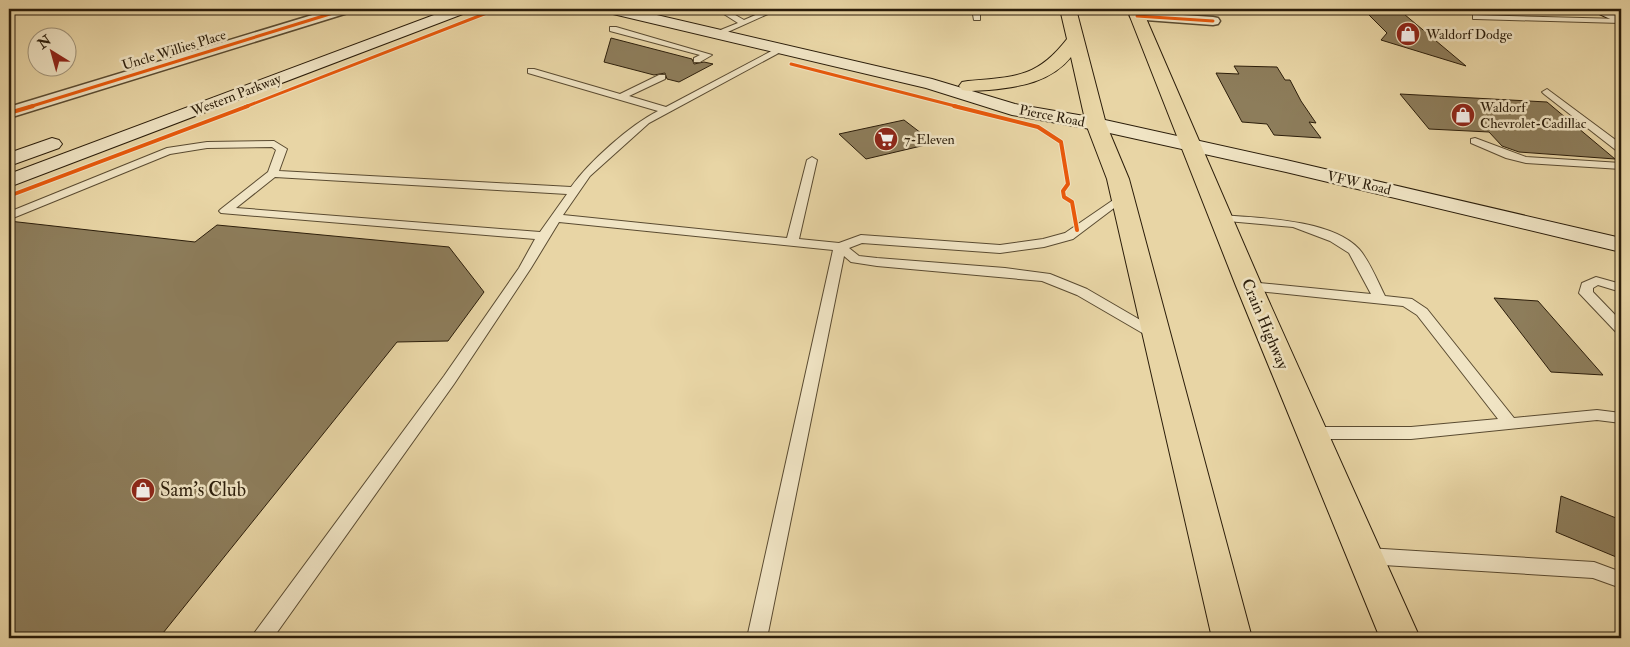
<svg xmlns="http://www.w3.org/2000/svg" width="1630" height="647" font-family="'IM FELL Double Pica',serif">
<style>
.building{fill:#8d7d5b;stroke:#2b1d0a}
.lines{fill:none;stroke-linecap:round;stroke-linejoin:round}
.service-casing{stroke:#5a4b31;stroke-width:2}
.minor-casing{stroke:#5a4b31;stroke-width:3}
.secondary-casing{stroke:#2b1d0a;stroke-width:2}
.trunk-casing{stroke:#2b1d0a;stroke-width:2}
.service{fill:#f0e4c4;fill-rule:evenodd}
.minor{fill:#f0e4c4;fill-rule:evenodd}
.secondary{fill:#f0e4c4;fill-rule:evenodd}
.trunk{fill:#e8d5a5;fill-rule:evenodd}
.cycleway-far1-casing{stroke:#f0e4c4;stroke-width:5}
.cycleway-casing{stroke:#f0e4c4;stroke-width:6}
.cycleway-far1{stroke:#e8590c;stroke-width:3}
.cycleway{stroke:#e8590c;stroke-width:4}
.labels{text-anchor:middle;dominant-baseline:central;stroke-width:5;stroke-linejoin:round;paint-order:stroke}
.far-poi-label{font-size:14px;fill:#2b1d0a;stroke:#f0e4c4;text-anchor:start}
.far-street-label{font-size:14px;fill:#2b1d0a;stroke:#f0e4c4}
.street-label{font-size:16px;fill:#2b1d0a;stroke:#f0e4c4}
.near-poi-label{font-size:19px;fill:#2b1d0a;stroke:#f0e4c4;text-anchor:start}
</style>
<rect width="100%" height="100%" fill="#e8d5a5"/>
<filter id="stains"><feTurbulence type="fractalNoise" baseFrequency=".004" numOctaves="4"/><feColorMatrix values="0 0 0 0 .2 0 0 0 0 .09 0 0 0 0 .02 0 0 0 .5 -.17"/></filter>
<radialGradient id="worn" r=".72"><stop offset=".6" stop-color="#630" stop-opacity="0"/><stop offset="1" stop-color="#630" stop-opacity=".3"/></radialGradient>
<!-- building -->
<g class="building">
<polygon points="1363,9 1398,9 1466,66 1381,40 1387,33"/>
<polygon points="611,38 692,59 694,64 704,62 713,64 679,82 667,79 665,73 654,75 604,62"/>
<polygon points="1234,66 1277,67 1285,80 1290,80 1301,101 1316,123 1309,122 1321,138 1274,135 1267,124 1242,122 1216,73 1239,74"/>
<polygon points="1400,94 1547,102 1615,159 1519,152 1502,146 1489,132 1429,129"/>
<polygon points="904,120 934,143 866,159 839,134"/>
<polygon points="9,221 195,242 217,225 449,247 484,292 448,341 397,342 159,638 9,638"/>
<polygon points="1494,298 1538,301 1603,375 1551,372"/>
<polygon points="1561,496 1621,520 1621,559 1556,532"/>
</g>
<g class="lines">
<!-- service casing -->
<g class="service-casing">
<g id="service">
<polygon points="716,9 725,9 744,20 769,9 779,9 721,35 717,33 718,31 738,23"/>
<polygon points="972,9 980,9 980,20 974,20"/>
<rect x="1600" y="9" width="21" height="3"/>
<polygon points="1473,15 1621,19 1621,23 1476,19 1473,19"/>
<polygon points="610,27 616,27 712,55 700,62 694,62 694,58 700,55 610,31"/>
<path d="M781 46 788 48 649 123 590 176 563 215 787 238 807 160 812 157 817 160 799 239 839 243 861 235 1000 245 1043 239 1065 233 1122 194 1126 195 1128 197 1126 199 1073 239 1044 247 1000 253 862 243 849 248 859 256 877 258 1005 268 1050 274 1087 289 1161 332 1163 335 1161 338H1151L1077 295 1042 281 877 266 851 262 844 256 767 638H747L833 250 559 222 531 268 454 384 273 638H252L255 632 444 376 519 268 535 239 221 213 219 211 221 209 268 172 276 150 272 147 207 148 170 154 13 218 9 219V212L167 148 207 142 274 141 287 149 279 171 571 187C590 161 629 126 658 111L528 73V69H534L620 94 659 75H665V79L629 96 666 107ZM275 177 567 194 540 232 236 208Z"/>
<polygon points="1547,89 1621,144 1621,152 1617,151 1544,94 1542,92"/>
<polygon points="1475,138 1526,157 1621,163 1621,169 1526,163 1506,158 1471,143 1471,139"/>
<path d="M1220 215C1258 218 1331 219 1359 249 1369 260 1378 282 1385 296L1412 299 1427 309 1514 418 1597 410 1621 413V423L1597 420 1411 439H1312L1306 437 1304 433 1306 429 1312 427H1411L1498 419 1417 315 1403 306 1249 290 1242 286 1249 282 1371 294 1349 253 1330 241 1293 227 1216 220 1214 218Z"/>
<polygon points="1596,277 1621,284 1621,292 1598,285 1593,288 1593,292 1621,321 1621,333 1616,332 1579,293 1582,283"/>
<polygon points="1367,548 1594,562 1621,572 1621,588 1593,578 1367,564 1361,561 1358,556 1361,551"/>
</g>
</g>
<!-- minor casing -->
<g class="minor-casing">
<g id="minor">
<polygon points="332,9 353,9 351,12 9,118 9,107"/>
<polygon points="1137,12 1213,17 1218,18 1220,21 1218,24 1213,25 1132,19 1130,16 1132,13"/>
</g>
</g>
<!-- secondary casing -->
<g class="secondary-casing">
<g id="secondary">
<polygon points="450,9 471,9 468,12 9,187 9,174"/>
<polygon points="605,9 631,9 932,79 1015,104 1096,118 1286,160 1621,238 1621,252 1286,172 1096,130 1012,115 926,88 613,14 608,12"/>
<polygon points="1593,9 1612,9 1621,13 1621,24 1595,12"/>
<polygon points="52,138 59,140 62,144 59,148 9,166 9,153"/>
</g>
</g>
<!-- trunk casing -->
<g class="trunk-casing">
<g id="trunk">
<path d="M1060 9H1076L1106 124 1129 179 1252 638H1212L1107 179 1086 124 1071 57C1051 82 1020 87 989 90 980 90 971 92 962 90L959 86 962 82 968 81C1014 77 1037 78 1067 39Z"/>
<polygon points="1127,9 1142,9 1262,286 1420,638 1380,638 1236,286"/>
</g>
</g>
<!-- service -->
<use href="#service" class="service"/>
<!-- minor -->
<use href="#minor" class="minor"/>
<!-- secondary -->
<use href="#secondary" class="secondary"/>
<!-- trunk -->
<use href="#trunk" class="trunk"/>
<!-- cycleway-far1 casing -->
<g class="cycleway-far1-casing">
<g id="cycleway-far1">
<polyline points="1137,16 1213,21"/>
<polyline points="791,64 959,107"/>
<polyline points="29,107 346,9"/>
<polyline points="245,107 497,9"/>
</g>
</g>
<!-- cycleway casing -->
<g class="cycleway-casing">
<g id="cycleway">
<polyline points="954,106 1038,127 1061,142 1068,184 1063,191 1064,197 1072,202 1077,230"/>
<polyline points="9,113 33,106"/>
<polyline points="9,196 248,106"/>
</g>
</g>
<!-- cycleway-far1 -->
<use href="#cycleway-far1" class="cycleway-far1"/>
<!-- cycleway -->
<use href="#cycleway" class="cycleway"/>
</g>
<!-- icons -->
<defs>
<g id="shop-disc" transform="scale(1.25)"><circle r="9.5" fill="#8f2418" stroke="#f0e4c4"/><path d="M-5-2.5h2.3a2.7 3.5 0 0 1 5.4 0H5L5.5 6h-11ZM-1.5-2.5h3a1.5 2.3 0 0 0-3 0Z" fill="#fff"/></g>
<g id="supermarket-disc" transform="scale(1.25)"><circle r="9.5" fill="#8f2418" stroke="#f0e4c4"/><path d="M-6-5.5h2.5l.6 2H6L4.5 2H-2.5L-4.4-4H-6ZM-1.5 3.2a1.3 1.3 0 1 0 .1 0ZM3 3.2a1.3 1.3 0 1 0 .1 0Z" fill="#fff"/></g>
</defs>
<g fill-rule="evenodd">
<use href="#shop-disc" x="1408" y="34"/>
<use href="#shop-disc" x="1463" y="115"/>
<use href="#supermarket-disc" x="886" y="139"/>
<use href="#shop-disc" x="143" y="490"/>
</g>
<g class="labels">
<!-- far-poi labels -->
<g class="far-poi-label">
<text x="1426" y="34">Waldorf Dodge</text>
<text x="1480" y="107">Waldorf<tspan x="1480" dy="16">Chevrolet-Cadillac</tspan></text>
<text x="904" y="139">7-Eleven</text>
</g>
<!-- far-street labels -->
<g class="far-street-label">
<text transform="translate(174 50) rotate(-17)">Uncle Willies Place</text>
<text transform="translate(236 95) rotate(-21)">Western Parkway</text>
<text transform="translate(1052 116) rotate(11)">Pierce Road</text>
<text transform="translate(1359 183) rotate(13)">VFW Road</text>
</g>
<!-- street labels -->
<g class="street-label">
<text transform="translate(1265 324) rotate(67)">Crain Highway</text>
</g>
<!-- near-poi labels -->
<g class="near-poi-label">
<text x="160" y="490">Sam's Club</text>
</g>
</g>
<!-- margin -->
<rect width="1630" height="647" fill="none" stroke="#e8d5a5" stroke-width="30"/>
<rect x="10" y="10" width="1610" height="627" fill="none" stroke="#2b1d0a" stroke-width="2.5"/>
<rect x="15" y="15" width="1600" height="617" fill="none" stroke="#2b1d0a"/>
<!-- north arrow -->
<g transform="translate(52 52) rotate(323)"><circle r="24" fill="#f0e4c4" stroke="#a1947a"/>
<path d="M0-4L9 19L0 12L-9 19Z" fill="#8f2418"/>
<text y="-8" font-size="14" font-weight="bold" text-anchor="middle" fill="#2b1d0a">N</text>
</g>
<rect width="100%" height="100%" filter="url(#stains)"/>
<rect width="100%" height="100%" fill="url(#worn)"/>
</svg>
